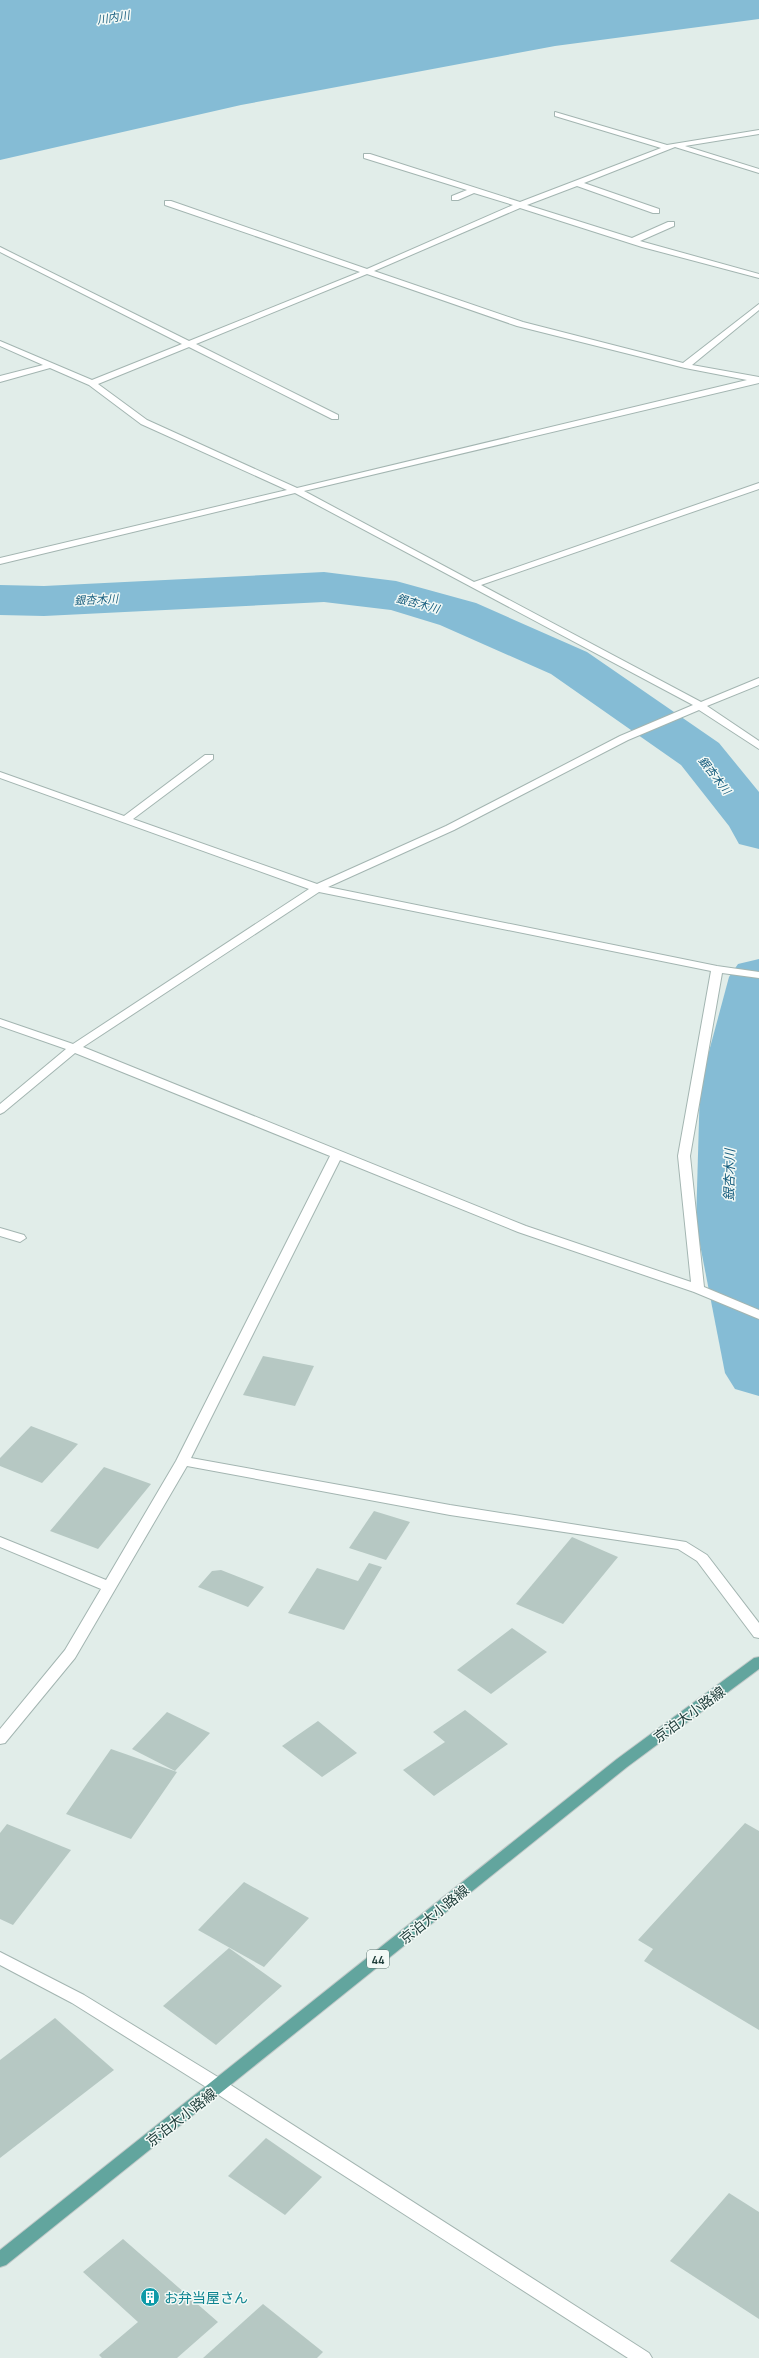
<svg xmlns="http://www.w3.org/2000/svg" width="759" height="2358" font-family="Manrope,'Noto Sans JP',sans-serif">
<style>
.water{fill:#85bcd5}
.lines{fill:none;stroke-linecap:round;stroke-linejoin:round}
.river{fill:#85bcd5;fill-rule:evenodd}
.building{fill:#b6c8c3}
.minor-casing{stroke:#a3b5b1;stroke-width:2}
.major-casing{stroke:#c1c9c8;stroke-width:2}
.minor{fill:#fff;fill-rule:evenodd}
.major{fill:#62a59e;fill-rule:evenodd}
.labels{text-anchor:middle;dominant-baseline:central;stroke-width:3;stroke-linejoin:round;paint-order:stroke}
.far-water-label{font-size:11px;font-style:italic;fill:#165d7e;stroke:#f2f9f6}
.shield{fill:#f2f9f6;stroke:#5f7673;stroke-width:1}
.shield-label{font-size:11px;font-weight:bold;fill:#203e3b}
.water-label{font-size:13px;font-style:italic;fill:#165d7e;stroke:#f2f9f6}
.near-street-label{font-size:14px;fill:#203e3b;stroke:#f2f9f6}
.near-culture-label{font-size:14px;fill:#0d838f;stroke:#f2f9f6;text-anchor:start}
</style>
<rect width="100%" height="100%" fill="#e1ede9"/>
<!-- water -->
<polygon class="water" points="0,0 759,0 759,19 555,46 241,105 0,160"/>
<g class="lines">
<!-- river -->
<g class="river">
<polygon points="324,572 396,581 476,603 587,652 719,743 759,792 759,849 739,844 729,826 681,765 551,674 440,625 391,610 324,602 44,616 0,615 0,585 44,586"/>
<polygon points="759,959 759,1396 735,1389 725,1373 696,1224 700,1085 729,977 738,964"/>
</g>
</g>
<!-- building -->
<g class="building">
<polygon points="263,1356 314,1366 295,1406 243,1395"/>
<polygon points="31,1426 78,1444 42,1483 0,1466 0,1458"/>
<polygon points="104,1467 151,1484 98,1549 50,1531"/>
<polygon points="374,1511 410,1522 386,1560 349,1548"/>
<polygon points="572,1537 618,1557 563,1624 516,1604"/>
<polygon points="369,1563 382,1567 344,1630 288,1613 317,1568 358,1581"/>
<polygon points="221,1570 264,1587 248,1607 198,1587 212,1571"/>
<polygon points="512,1628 547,1652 491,1694 457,1670"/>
<polygon points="465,1710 508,1744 434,1796 403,1770 445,1742 433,1732"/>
<polygon points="167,1712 210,1733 175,1771 132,1749"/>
<polygon points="318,1721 357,1753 322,1777 282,1746"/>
<polygon points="111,1749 177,1772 131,1839 66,1814"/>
<polygon points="745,1823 759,1831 759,2030 644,1961 653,1949 638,1940"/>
<polygon points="7,1824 71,1850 13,1925 0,1919 0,1833"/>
<polygon points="244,1882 309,1918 264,1967 198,1930"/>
<polygon points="229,1948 282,1986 216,2045 163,2006"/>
<polygon points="55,2018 114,2070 0,2158 0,2060"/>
<polygon points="266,2138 322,2177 285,2215 228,2176"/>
<polygon points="729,2193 759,2212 759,2319 670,2261"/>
<polygon points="123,2239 218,2322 177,2358 102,2358 99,2355 138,2322 83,2272"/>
<polygon points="263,2304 323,2352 317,2358 203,2358"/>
</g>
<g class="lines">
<!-- minor casing -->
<g class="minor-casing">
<g id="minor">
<path d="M555 112 667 145 759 130V134L685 146 759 169V173L675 147 584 183 659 209V213H653L577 186 527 205 632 238 668 222H674V226L640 241 759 274V278L642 247 520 208 374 271 523 322 683 363 759 304V310L692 365 759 377V383L304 491 474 582 759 483V489L481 585 701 702 759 678V685L707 706 759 741V749L699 710 628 740 454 830 328 887 717 966 759 972V978L722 973 690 1156 704 1287 759 1310V1319L694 1292 518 1232 340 1160 191 1458 450 1505 686 1542 707 1555 759 1623V1638L754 1637 697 1561 678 1549 450 1515 187 1466 75 1658 5 1743 0 1744V1729L65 1650 101 1589 0 1547V1537L106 1580 176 1461 330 1156 75 1053 4 1112 0 1114V1104L66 1049 0 1026V1019L73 1044 309 889 0 778V772L124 816 205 755H213V759L133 819 317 884 446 826 620 736 693 705 295 493 0 564V558L287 490 141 424 89 385 50 368 0 382V376L43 365 0 346V341L92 380 182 344 0 252V247L189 341 360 272 165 205V201H171L367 269 513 205 474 193 458 200H452V196L467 190 364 158V154H370L520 202 661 148 555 116ZM367 274 517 326 685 368 747 380 297 488 147 420 98 384 189 347 332 419H338V415L196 344ZM319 892 711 971 678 1156 691 1282 526 1226 83 1047Z"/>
<polygon points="0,1228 24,1235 26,1238 20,1242 0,1236"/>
<polygon points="0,1952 84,1995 226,2082 649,2353 652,2358 628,2358 214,2092 72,2003 0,1965"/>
</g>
</g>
<!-- major casing -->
<g class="major-casing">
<polygon id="major" points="759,1657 759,1669 627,1767 6,2265 0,2267 0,2250 617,1759 754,1658"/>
</g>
<!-- minor -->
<use href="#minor" class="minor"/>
<!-- major -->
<use href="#major" class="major"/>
</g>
<!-- icons -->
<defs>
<g id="building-disc" transform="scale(1)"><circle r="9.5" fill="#0f9aa8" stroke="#f2f9f6"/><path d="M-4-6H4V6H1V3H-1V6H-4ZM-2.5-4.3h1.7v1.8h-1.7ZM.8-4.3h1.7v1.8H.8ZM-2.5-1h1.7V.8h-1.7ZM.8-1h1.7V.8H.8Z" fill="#fff"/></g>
</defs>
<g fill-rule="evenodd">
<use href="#building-disc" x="150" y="2297"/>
</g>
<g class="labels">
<!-- far-water labels -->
<g class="far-water-label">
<text transform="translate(113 17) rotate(-9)">川内川</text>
<text transform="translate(96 599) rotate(-3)">銀杏木川</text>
<text transform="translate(418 603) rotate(15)">銀杏木川</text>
<text transform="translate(715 775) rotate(52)">銀杏木川</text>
</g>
<!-- shield labels -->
<rect class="shield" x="367" y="1950" width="22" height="18" rx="3"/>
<g class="shield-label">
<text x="378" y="1959">44</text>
</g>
<!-- water labels -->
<g class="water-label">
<text transform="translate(729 1175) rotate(-89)">銀杏木川</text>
</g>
<!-- near-street labels -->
<g class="near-street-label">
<text transform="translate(689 1714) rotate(-36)">京泊大小路線</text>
<text transform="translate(434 1914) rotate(-39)">京泊大小路線</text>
<text transform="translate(181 2117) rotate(-38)">京泊大小路線</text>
</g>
<!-- near-culture labels -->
<g class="near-culture-label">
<text x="164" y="2297">お弁当屋さん</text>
</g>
</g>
</svg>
